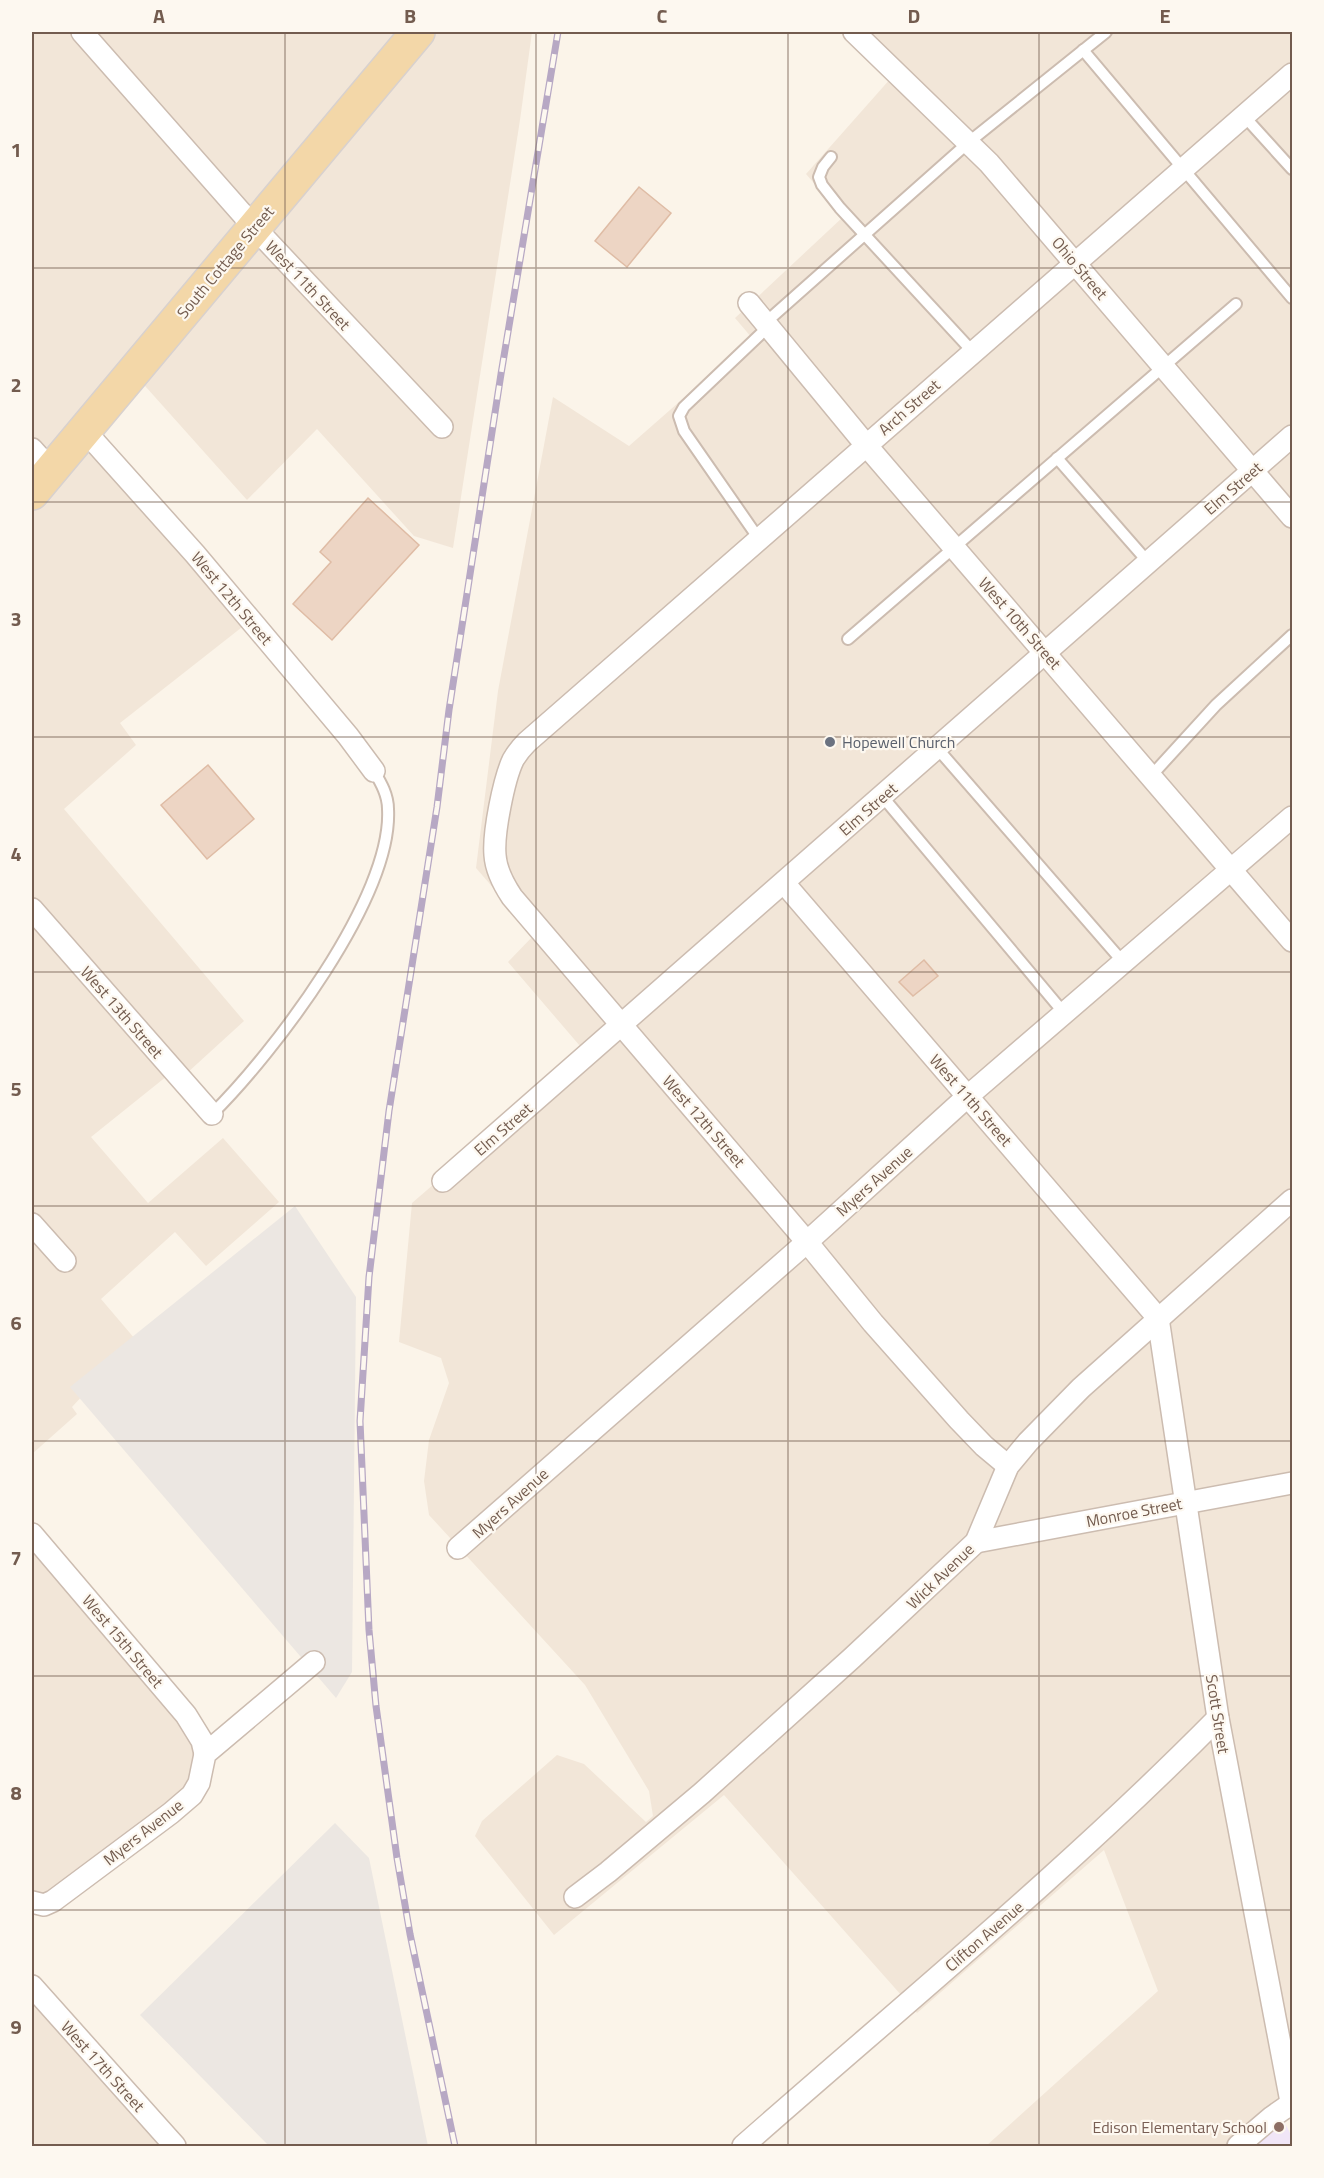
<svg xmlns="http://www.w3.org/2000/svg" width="1324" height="2178" font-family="'Titillium Web',sans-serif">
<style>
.residential{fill:#f2e6d8}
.industrial{fill:#ece7e2}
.education{fill:#f1e6f7}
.building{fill:#edd5c4;stroke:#dfbca5;stroke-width:1.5}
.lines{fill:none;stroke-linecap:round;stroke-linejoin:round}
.lane-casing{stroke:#ccbcb0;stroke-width:14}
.street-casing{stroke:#ccbcb0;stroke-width:24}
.primary-casing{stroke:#d8d1ce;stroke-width:36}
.lane{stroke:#fff;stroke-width:10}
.street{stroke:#fff;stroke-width:21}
.primary{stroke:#f3d7a8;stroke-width:33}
.rail-casing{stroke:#b7a8c4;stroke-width:7}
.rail{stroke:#fdf8f0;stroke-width:4.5;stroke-dasharray:14;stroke-linecap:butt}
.grid{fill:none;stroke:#735c4f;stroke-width:1.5;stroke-opacity:0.55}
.worship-dot{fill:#6b7280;stroke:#fdf8f0;stroke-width:2}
.education-dot{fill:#8d6e63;stroke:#fdf8f0;stroke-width:2}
.labels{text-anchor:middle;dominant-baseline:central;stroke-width:4.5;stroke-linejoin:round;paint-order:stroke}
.street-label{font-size:16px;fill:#735c4f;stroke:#fdf8f0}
.worship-label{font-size:16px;fill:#5b616d;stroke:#fdf8f0;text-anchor:start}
.education-label{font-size:16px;fill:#785e54;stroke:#fdf8f0;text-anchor:end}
.neatline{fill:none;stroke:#735c4f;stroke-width:2}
.grid-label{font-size:20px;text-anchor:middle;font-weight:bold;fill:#735c4f}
</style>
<rect width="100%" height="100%" fill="#fbf4e9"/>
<!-- residential -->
<g class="residential">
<polygon points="32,32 532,32 520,120 453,548 414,536 317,429 247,500 129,368 78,430 246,624 120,723 136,745 64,809 244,1021 175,1084 167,1076 91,1137 148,1203 223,1138 279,1202 206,1266 175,1232 101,1299 135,1339 72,1407 77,1414 32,1454"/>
<polygon points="841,32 1292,32 1292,2110 1249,2146 986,2146 1158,1991 1104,1850 917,2013 724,1795 554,1935 475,1836 482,1821 557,1755 584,1764 646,1822 653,1816 649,1791 585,1685 429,1515 424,1481 429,1440 449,1383 441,1358 399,1342 412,1203 586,1053 508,962 534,935 476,868 498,691 553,397 629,446 752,338 735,318 843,217 806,174 891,78"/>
<polygon points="32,1547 198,1743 187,1789 32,1912"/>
<polygon points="32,1997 165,2146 32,2146"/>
</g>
<!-- industrial -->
<g class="industrial">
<polygon points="295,1206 356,1297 352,1672 336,1698 70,1387"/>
<polygon points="335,1823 369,1858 428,2146 269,2146 140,2015"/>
</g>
<!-- education -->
<polygon class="education" points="1282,2117 1292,2137 1292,2146 1249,2146"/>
<!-- building -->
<g class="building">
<polygon points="639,187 671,213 627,267 595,241"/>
<polygon points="368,498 419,545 332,640 293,604 331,562 320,552"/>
<polygon points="208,765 254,819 207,859 161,805"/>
<polygon points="924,960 938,976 913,996 899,982"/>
</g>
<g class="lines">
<!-- lane casing -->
<g class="lane-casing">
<g id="lane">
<polyline points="1083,50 1292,298"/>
<polyline points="1244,116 1292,169"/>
<polyline points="831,157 823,167 819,177 822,185 840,208 973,352"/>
<polyline points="765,323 969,142 1106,32"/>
<polyline points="1057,458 1148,562"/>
<polyline points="759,539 684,431 679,416 684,407 768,327"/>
<polyline points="848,639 1236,304"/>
<polyline points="937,748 1123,962"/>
<polyline points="1151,776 1216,705 1292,635"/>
<polyline points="882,796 1064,1013"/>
<path d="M212 1114C273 1054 393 897 388 809 388 795 381 783 374 771"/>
</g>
</g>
<!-- street casing -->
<g class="street-casing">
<g id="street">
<polyline points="82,32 254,227 442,427"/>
<polyline points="854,32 989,163 1292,517"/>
<polyline points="749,303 866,445 1292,941"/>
<polyline points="84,430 195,554 348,736 374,771"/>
<polyline points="32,449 51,470"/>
<polyline points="784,883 1158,1318 1218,1718 1292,2107"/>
<polyline points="32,909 212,1114"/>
<polyline points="443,1181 1292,436"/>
<polyline points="32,1224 65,1261"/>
<path d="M1008 1466 984 1446 959 1420 873 1323 807 1242 512 897C504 885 496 870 495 855 493 833 504 779 513 760 517 753 522 747 527 742L1292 74"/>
<polyline points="32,1534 186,1715 202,1741 205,1754"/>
<polyline points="976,1542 1292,1483"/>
<polyline points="458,1548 807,1242 968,1096 1292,817"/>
<polyline points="575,1897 608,1872 702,1793 852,1658 976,1542 1008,1466 1028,1442 1081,1388 1292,1200"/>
<polyline points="32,1902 44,1905 53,1901 171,1813 192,1795 199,1783 205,1754 314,1662"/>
<polyline points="32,1986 175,2146"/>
<path d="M743 2146C903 2005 1068 1870 1218 1718"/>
<polyline points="1238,2146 1272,2117 1292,2103"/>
</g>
</g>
<!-- primary casing -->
<g class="primary-casing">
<polyline id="primary" points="32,493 418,32"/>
</g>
<!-- lane -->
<use href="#lane" class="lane"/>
<!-- street -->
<use href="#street" class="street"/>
<!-- primary -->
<use href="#primary" class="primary"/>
<!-- rail casing -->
<g class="rail-casing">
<polyline id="rail" points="455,2146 410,1934 397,1858 376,1706 369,1630 360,1421 369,1277 389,1111 437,807 449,710 501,374 558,32"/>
</g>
<!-- rail -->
<use href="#rail" class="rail"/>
</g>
<!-- grid -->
<path class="grid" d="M285 32V2146M536 32V2146M788 32V2146M1039 32V2146M32 268H1292M32 502H1292M32 737H1292M32 972H1292M32 1206H1292M32 1441H1292M32 1676H1292M32 1910H1292"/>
<!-- markers -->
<circle class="worship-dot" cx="830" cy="742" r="6"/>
<circle class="education-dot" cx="1279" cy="2127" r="6"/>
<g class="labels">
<!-- street labels -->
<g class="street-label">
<text transform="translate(225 262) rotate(-50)">South Cottage Street</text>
<text transform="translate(1080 268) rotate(50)">Ohio Street</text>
<text transform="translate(308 285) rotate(47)">West 11th Street</text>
<text transform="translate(909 407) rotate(-41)">Arch Street</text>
<text transform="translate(1233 488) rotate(-41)">Elm Street</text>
<text transform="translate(232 598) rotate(50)">West 12th Street</text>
<text transform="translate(1020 623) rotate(49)">West 10th Street</text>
<text transform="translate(868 809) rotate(-41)">Elm Street</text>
<text transform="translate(122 1012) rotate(49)">West 13th Street</text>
<text transform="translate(971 1100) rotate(49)">West 11th Street</text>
<text transform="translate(704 1121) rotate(49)">West 12th Street</text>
<text transform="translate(503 1129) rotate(-41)">Elm Street</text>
<text transform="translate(874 1181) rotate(-42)">Myers Avenue</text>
<text transform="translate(510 1503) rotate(-42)">Myers Avenue</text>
<text transform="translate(1134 1512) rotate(-11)">Monroe Street</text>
<text transform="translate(940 1576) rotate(-44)">Wick Avenue</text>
<text transform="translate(123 1641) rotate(50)">West 15th Street</text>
<text transform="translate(1218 1714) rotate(81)">Scott Street</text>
<text transform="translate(143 1832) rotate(-38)">Myers Avenue</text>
<text transform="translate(984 1936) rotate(-41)">Clifton Avenue</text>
<text transform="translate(103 2066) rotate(48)">West 17th Street</text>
</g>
<!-- worship labels -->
<g class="worship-label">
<text x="842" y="742">Hopewell Church</text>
</g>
<!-- education labels -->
<g class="education-label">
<text x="1267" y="2127">Edison Elementary School</text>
</g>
</g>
<!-- border -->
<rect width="1324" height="2178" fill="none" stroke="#fdf8f0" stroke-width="66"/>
<rect x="33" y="33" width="1258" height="2112" class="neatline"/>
<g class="grid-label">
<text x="159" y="23">A</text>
<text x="410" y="23">B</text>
<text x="662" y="23">C</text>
<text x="914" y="23">D</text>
<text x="1165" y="23">E</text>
<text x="16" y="157">1</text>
<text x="16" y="392">2</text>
<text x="16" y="626">3</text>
<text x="16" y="861">4</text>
<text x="16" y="1096">5</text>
<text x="16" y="1330">6</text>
<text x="16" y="1565">7</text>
<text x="16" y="1800">8</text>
<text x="16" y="2034">9</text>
</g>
</svg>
